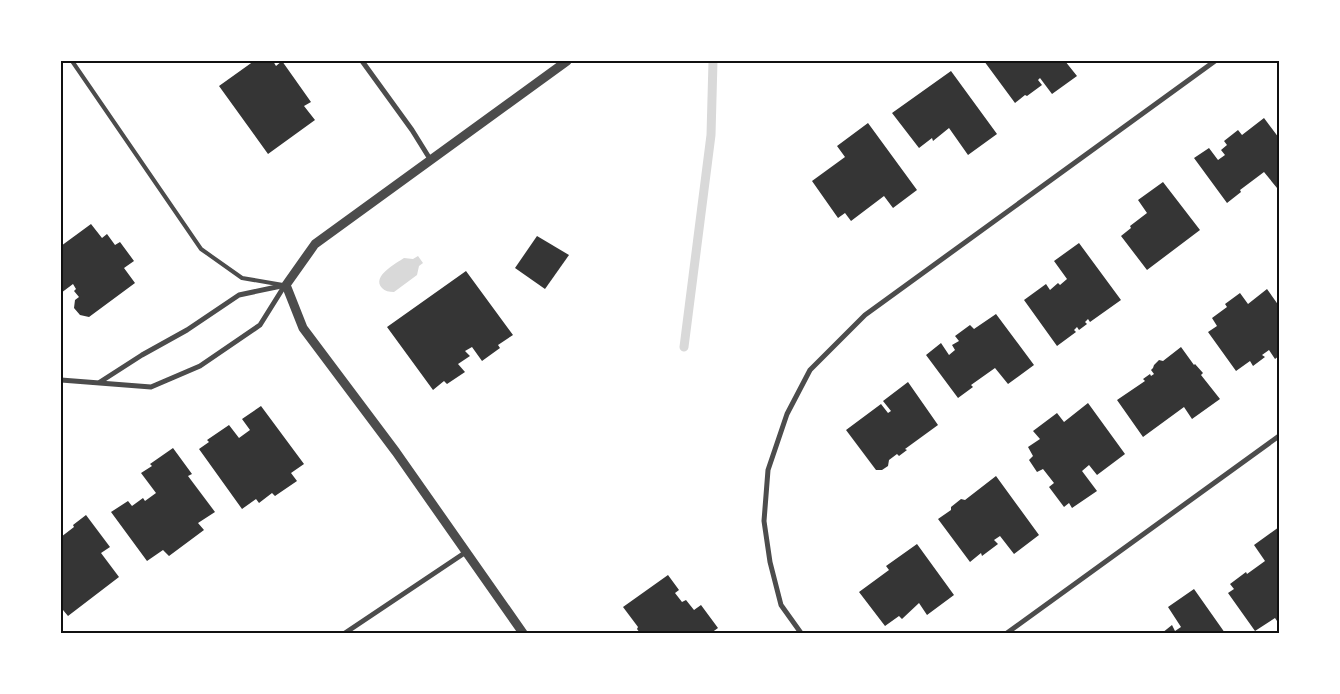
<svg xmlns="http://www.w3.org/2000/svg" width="1340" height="694" font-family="'Open Sans',sans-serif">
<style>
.water{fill:#d9d9d9}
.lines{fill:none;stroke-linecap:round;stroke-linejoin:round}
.stream{stroke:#d9d9d9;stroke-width:9}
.building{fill:#353535}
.service{stroke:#4c4c4c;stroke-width:4}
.minor{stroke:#4c4c4c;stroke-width:5}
.tertiary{stroke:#4c4c4c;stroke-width:9}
.neatline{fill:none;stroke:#111;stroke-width:2}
</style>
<rect width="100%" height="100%" fill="#fff"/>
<!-- water -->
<path class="water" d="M418 256 423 263 419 266 417 275 394 292C389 292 385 291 382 288 371 276 397 263 404 258L413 259Z"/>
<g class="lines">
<!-- stream -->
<polyline class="stream" points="684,347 711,135 713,61"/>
</g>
<!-- building -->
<g class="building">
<polygon points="254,61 273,61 276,66 282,61 311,102 304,106 315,120 268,154 219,86"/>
<polygon points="984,61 1065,61 1077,76 1052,94 1040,78 1038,80 1042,85 1027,96 1025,95 1015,103"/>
<polygon points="951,71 997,134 968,155 949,128 933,141 932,138 919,148 892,113"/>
<polygon points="1264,118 1279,138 1279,186 1277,188 1264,172 1240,190 1241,192 1227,203 1194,158 1209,148 1218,160 1225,155 1221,150 1227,145 1224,141 1238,130 1242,135"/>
<polygon points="868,123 917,190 893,208 884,196 851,221 845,213 838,218 812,181 845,157 837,146"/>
<polygon points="1163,182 1200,230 1147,270 1121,236 1131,228 1130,226 1147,213 1138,200"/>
<polygon points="91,224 102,238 107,234 115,245 120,242 134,261 124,268 135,283 89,317 80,315 74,308 75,300 79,297 74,291 76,289 73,284 61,293 61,246"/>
<polygon points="537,236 569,255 545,289 515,268"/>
<polygon points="1079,243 1121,300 1090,322 1088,319 1085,322 1087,324 1079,330 1077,327 1074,330 1076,332 1057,346 1024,300 1046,284 1050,290 1058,283 1060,285 1067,279 1054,261"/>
<polygon points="466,271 513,335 498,345 500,348 482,361 472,347 465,351 470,356 458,364 465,372 447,384 444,381 433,390 387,327"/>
<polygon points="1267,289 1279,306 1279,356 1275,359 1269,350 1262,355 1265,357 1253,366 1250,361 1236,371 1208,332 1217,326 1212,318 1227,307 1225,304 1240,293 1248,304"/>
<polygon points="996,314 1034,365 1008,384 995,368 971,385 973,387 958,398 926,355 941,343 949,355 955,350 952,345 959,341 955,336 970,325 974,329"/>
<polygon points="1181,347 1194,365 1195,364 1203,373 1201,375 1220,399 1192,419 1184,407 1143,437 1117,400 1145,381 1143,379 1150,374 1151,376 1154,374 1151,370 1153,368 1154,365 1159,360 1163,361"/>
<polygon points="908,382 938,425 905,449 907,450 899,456 897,454 889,460 888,466 882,470 876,470 846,430 881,404 888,413 891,411 883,401"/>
<polygon points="1088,403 1125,454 1097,475 1089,465 1082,471 1097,491 1072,508 1069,503 1064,507 1049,487 1054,483 1043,469 1037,472 1029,460 1033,456 1028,447 1040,439 1033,431 1057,413 1064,422"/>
<polygon points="261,406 304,464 291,473 297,481 275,496 272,493 259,503 256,499 242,509 199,449 209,442 207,440 229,425 239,438 250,430 242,419"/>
<polygon points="173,448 192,474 188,476 215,512 198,523 204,530 169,556 163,550 147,561 111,512 128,501 132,506 143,498 145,501 156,493 141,473 152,466 150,464"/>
<polygon points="996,476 1039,535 1014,554 1000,536 994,540 998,544 982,556 981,553 970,562 938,519 951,510 951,507 961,499 965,500"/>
<polygon points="86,515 110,547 101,553 119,577 68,616 63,610 61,612 61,537 74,527 73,525"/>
<polygon points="1279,527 1279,624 1275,618 1255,631 1228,593 1234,589 1230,584 1246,572 1247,574 1265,561 1254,545"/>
<polygon points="917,544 954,595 927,615 919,603 902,619 899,616 885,626 859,592 889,570 886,566"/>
<polygon points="668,575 679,590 675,593 682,602 686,600 694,610 701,605 718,628 711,633 640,633 637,629 638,627 623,607"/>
<polygon points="1194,589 1225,633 1162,633 1172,625 1175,631 1181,627 1168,607"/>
</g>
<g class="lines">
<!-- service -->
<polyline class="service" points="72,61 201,249 242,278 283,285"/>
<!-- minor -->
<g class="minor">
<polyline points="362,61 412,130 430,159"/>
<polyline points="61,380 151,387 200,366 260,325 285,285"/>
<polyline points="100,382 142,355 187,330 239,295 286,285"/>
<polyline points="345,633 466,552"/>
<polyline points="801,633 781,605 770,562 764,521 768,470 787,414 810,370 865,315 1215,61"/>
<polyline points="1007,633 1279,436"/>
</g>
<!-- tertiary -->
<polyline class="tertiary" points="523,633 396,452 303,328 286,285 315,244 567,61"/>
</g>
<!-- border -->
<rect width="1340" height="694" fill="none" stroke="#ffffff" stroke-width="125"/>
<rect x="62" y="62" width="1216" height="570" class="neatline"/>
</svg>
